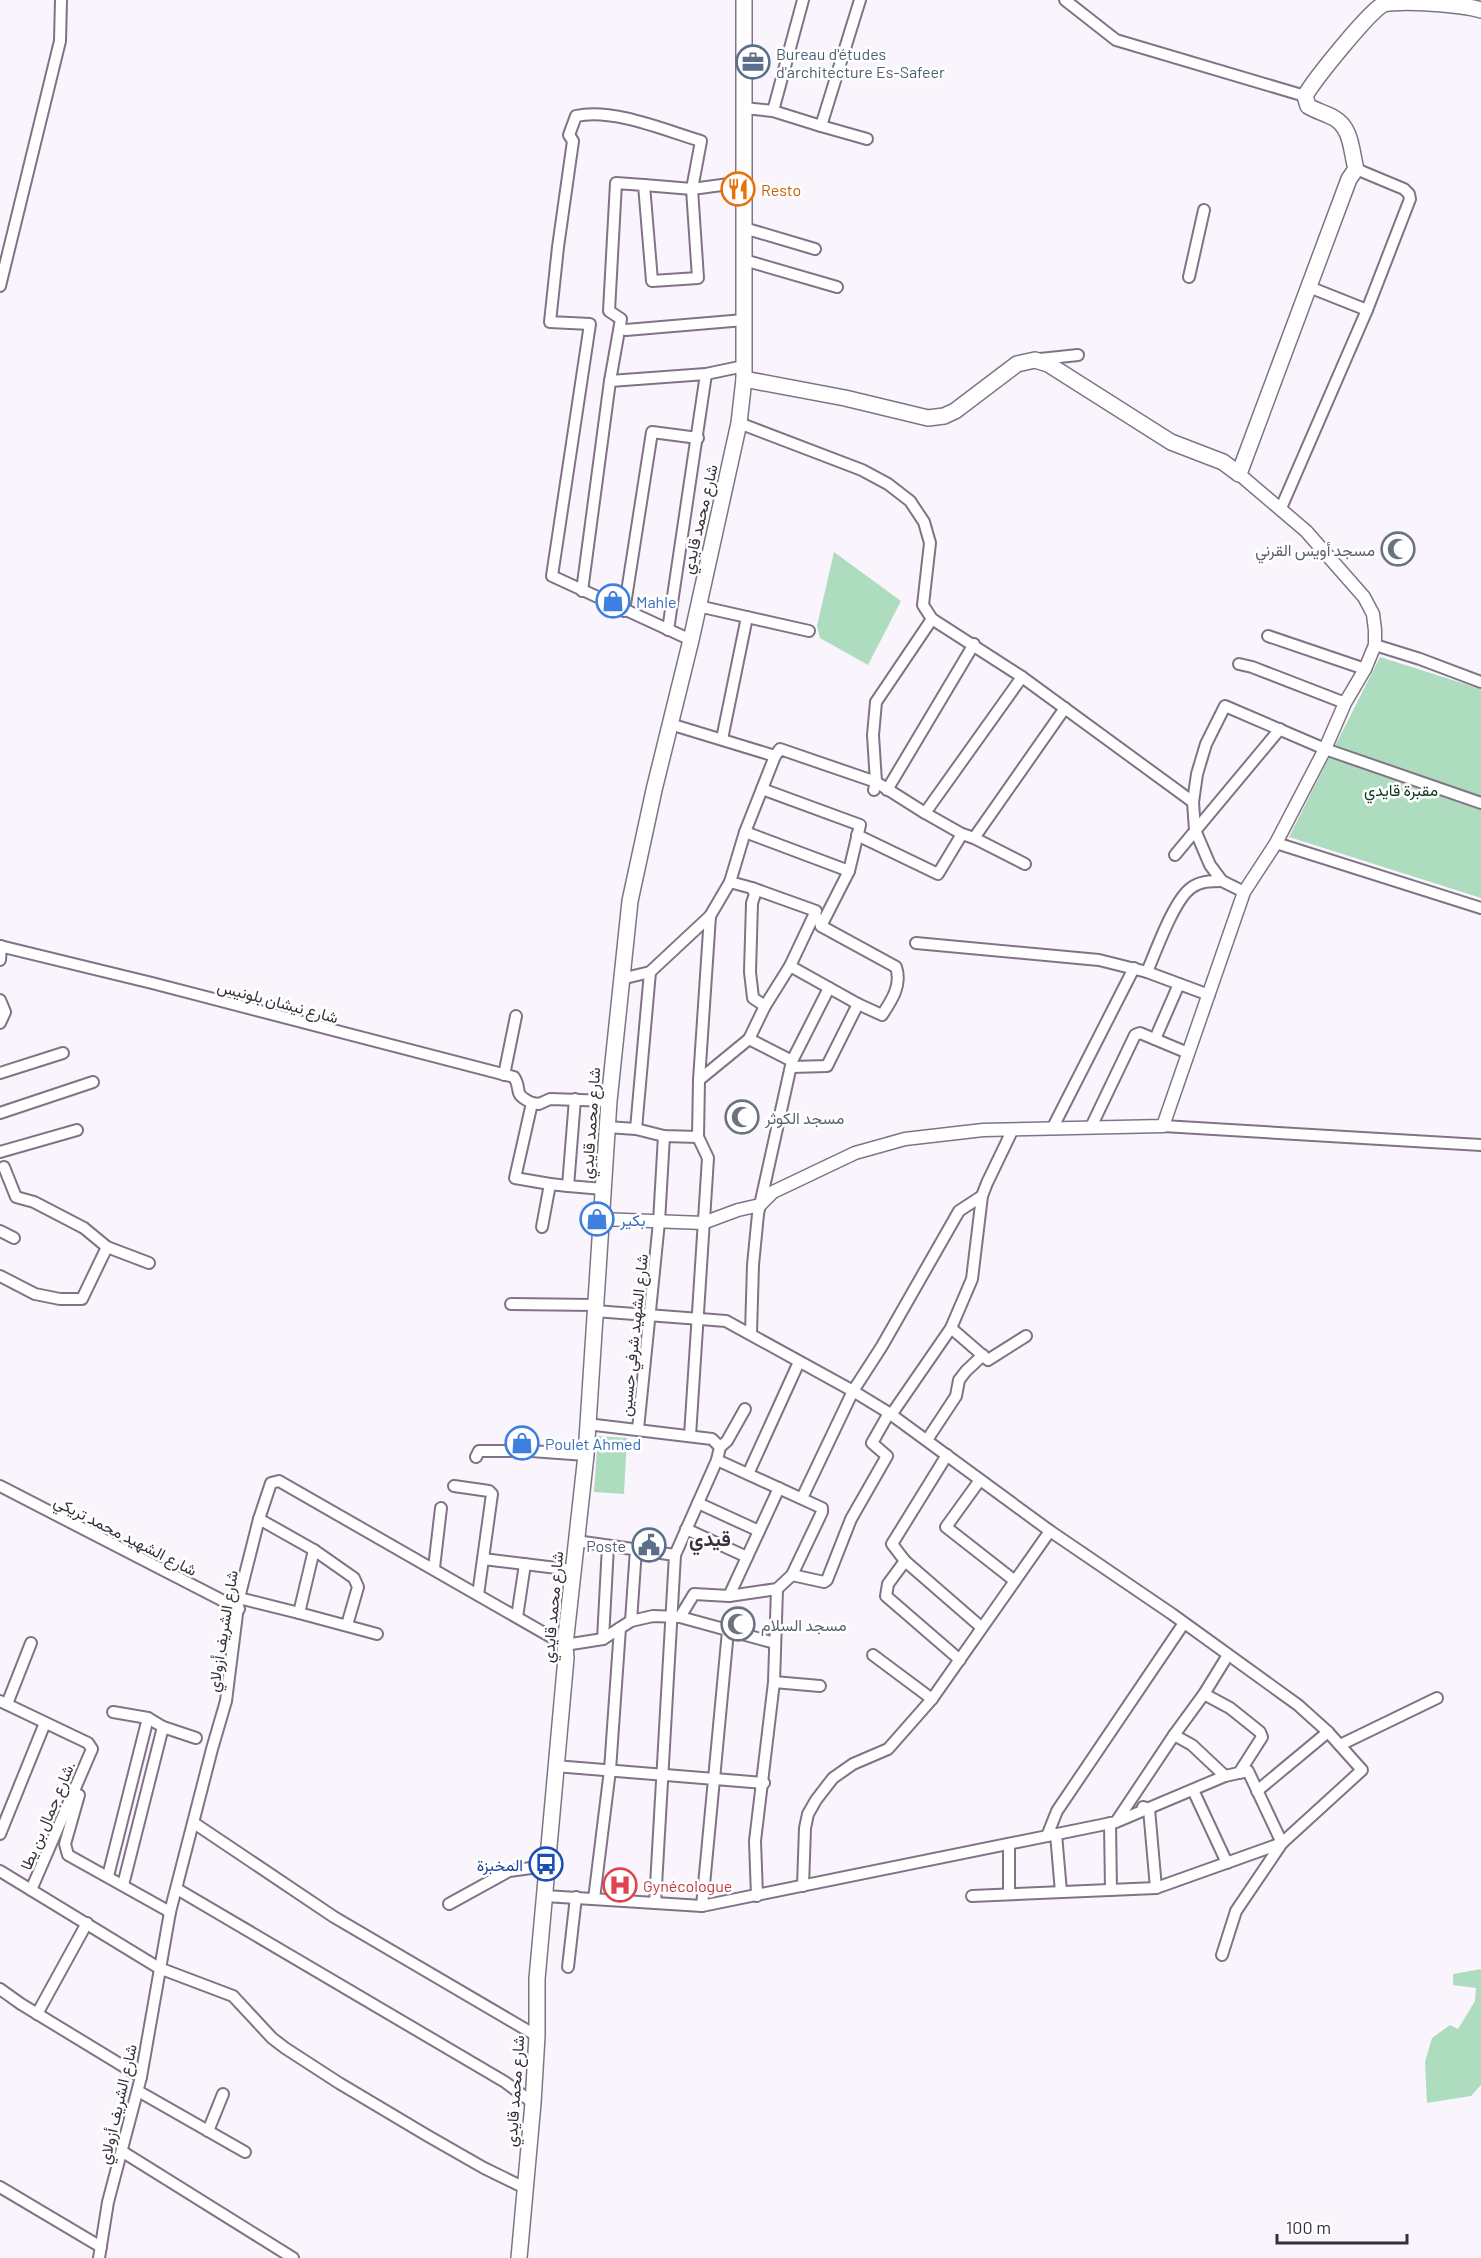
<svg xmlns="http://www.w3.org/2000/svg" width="1481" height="2258" font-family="Barlow,Vazirmatn,sans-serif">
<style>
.green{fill:#aedcbf}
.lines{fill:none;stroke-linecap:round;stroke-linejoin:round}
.minor-casing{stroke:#807386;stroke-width:14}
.tertiary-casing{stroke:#807386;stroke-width:15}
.secondary-casing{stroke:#807386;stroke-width:18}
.minor{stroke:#fff;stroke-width:10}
.tertiary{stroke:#fff;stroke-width:12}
.secondary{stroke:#fff;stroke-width:15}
.labels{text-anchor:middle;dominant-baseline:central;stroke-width:5;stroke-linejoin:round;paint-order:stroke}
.service-label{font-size:16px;fill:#4e5e75;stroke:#fff;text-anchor:start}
.food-label{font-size:16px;fill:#c56008;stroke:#fff;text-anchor:start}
.street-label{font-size:16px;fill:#363139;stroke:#fff}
.worship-label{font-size:16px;fill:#5b616d;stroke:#fff;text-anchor:start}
.shop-label{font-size:16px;fill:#366cbe;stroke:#fff;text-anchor:start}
.park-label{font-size:16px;fill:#0e3521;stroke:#fff}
.transit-label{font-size:16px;fill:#164399;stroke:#fff;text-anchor:end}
.health-label{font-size:16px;fill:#be3a42;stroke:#fff;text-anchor:start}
.quarter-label{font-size:20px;font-weight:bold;fill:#3a2f40;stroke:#fff}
</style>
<rect width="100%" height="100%" fill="#faf5fd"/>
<!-- green -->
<g class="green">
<polygon points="834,552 901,601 868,665 820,638 817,626"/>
<polygon points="1380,657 1481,689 1481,898 1289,837"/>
<polygon points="598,1436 627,1438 624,1494 594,1492"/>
<polygon points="1481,1969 1481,2085 1471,2096 1427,2103 1425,2062 1432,2038 1450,2025 1458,2029 1475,2001 1476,1988 1453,1985 1453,1974"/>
</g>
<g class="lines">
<!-- minor casing -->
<g class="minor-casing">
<g id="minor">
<polyline points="1065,0 1116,40 1305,96"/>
<polyline points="744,108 773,111 821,126 860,0"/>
<polyline points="773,111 803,0"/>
<polyline points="821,126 867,139"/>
<path d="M644 185 692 189 701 141C664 130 613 108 576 116L569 135 573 141 558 247 550 322 590 324 552 576 691 640"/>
<polyline points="744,228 815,249"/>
<polyline points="744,260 837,287"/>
<polyline points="1189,277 1204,210"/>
<polyline points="0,286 60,41 61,0"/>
<polyline points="1309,287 1367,310"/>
<polyline points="620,328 626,330 744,320"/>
<polyline points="1040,359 1078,355"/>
<polyline points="610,381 706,374 744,366"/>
<polyline points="739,423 862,470 888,484 910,501 924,522 930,543 923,605 932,619 1022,677 1193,802"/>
<polyline points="1281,508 1367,310 1410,199 1409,194 1404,189 1356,169"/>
<polyline points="582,591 610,381 621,319 609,311 616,183 644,185 652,281 698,278 692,189 744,182"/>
<polyline points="698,606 809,631"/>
<polyline points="624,611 652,432 698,438"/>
<polyline points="668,630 706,374"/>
<polyline points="1268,636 1365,669"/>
<polyline points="1375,645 1420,659 1481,682"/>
<polyline points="1239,664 1252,667 1345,703"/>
<polyline points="670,724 775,756"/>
<polyline points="722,739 747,617"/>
<polyline points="874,790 876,782 873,735 876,702 932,619"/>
<polyline points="887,790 974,644"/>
<polyline points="925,813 1022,677"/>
<polyline points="745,832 849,871 860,825 762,789"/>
<polyline points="857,835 938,874 962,834"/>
<polyline points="974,838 1065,708"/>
<polyline points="1276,843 1481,908"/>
<polyline points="1175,855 1280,729"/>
<polyline points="752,888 755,894 752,903 750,972 753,998 765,1006"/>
<polyline points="1244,892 1222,881 1210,865 1195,830 1193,802 1197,774 1206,744 1225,706 1325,749 1481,803"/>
<polyline points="819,919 821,926 849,871"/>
<path d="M821 926 896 967C902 985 892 1000 882 1015L858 1004"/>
<polyline points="916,943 1099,960 1147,972 1209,995"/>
<path d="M0 946 152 983 514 1077C523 1091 511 1093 532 1103"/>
<polyline points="0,960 1,946"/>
<polyline points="790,966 858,1004 827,1066 791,1067"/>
<path d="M1147 972C1156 951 1174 900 1191 888 1200 881 1211 881 1222 881"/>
<polyline points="621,979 650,972 710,916 730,882"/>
<polyline points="0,1000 5,1012 0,1023"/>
<polyline points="1155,1039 1179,984"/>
<polyline points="792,1061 829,988"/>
<polyline points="0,1073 63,1053"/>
<polyline points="504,1075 516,1016"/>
<polyline points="699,1080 710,916"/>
<polyline points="575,1099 568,1186 603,1189"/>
<polyline points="0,1113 93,1082"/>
<polyline points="1163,1126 1481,1145"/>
<polyline points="607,1127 636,1129 664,1136 698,1137 699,1080 749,1039"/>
<polyline points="1091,1127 1135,1035 1140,1033 1188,1053"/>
<polyline points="636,1129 650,972"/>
<polyline points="1052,1129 1134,968"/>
<polyline points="0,1152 77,1130"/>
<polyline points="4,1167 16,1197 34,1202 84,1228 107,1247 149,1263"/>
<polyline points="550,1184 515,1178 532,1103 539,1104 550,1099 609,1101"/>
<polyline points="542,1227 550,1184 568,1186"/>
<polyline points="0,1231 14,1238"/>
<polyline points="0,1276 35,1294 60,1299 82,1299 107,1247"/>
<polyline points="511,1304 595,1305"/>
<polyline points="595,1311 726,1321 853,1391 889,1413 1050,1531 1172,1614 1298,1705 1328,1732 1362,1770 1282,1843 1236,1911 1222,1955"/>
<polyline points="951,1328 988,1360 1026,1336"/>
<polyline points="751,1333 753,1265 758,1214 792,1061 749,1039 765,1006 790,966 816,911 752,888 730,882 745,832 775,756 780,749 876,782 925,813 962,834 974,838 1025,864"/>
<polyline points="891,1415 951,1328 972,1279 982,1196 987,1183 1013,1129"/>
<polyline points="638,1429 659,1222 664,1136"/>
<polyline points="690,1436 708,1158 698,1137"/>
<polyline points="927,1440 956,1396 959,1380 966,1371 983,1355"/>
<polyline points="720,1447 727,1441 745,1409"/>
<polyline points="947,1455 892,1544 905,1561 981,1627"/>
<polyline points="476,1457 479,1451 531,1451 586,1455"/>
<polyline points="717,1460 822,1508 822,1512 792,1575 777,1589 729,1596"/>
<polyline points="748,1474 799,1362"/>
<polyline points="980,1480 946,1527 1015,1581"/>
<polyline points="0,1486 239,1609"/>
<polyline points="454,1486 489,1491 492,1494 478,1595"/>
<polyline points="802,1498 853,1391 882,1346 959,1211 982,1196"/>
<polyline points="698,1503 759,1531"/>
<polyline points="259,1519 314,1550 299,1613 377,1634"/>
<polyline points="686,1529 747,1557"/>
<polyline points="576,1541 675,1555 717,1460 720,1447 712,1439 587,1424"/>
<polyline points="314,1550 354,1578 358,1587 347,1625"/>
<polyline points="483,1559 573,1570"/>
<polyline points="905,1561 888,1584 886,1596 960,1660"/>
<polyline points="434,1568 441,1508"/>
<polyline points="792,1575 824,1582 827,1580 851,1519 887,1456 872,1443 889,1413"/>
<polyline points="239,1598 299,1613"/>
<polyline points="517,1617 525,1564"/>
<polyline points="680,1617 694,1594 729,1596 779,1488"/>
<polyline points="631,1621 636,1549"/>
<polyline points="603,1639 608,1546"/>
<polyline points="873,1655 932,1699"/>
<polyline points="774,1682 820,1686"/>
<polyline points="1204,1694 1230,1708 1260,1732 1262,1737 1239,1773"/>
<polyline points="0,1701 88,1743 92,1749 31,1890"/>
<polyline points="7,1704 31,1643"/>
<polyline points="113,1712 148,1718 163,1727 196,1738"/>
<polyline points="1174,1735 1204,1694 1228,1655"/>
<polyline points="1340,1745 1437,1698"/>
<polyline points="555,1766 764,1783"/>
<polyline points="1193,1790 1227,1863"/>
<polyline points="1257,1791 1328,1732"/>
<polyline points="79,1795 65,1844 68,1855 170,1912"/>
<polyline points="194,1823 334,1917 537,2036"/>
<polyline points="1110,1823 1111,1890"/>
<polyline points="0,1834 45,1723"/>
<polyline points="1056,1834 1061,1892"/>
<polyline points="1047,1836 1057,1811 1184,1623"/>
<polyline points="1009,1844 1009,1894"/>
<polyline points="0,1871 159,1968 233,1996 272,2038 285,2048 339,2083 428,2136 484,2168 525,2188"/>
<polyline points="108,1876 148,1718"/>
<polyline points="123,1885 163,1727"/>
<polyline points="803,1886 805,1828 808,1814 816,1800 833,1778 853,1764 888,1749 932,1699 1050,1531"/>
<polyline points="1156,1888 1282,1843 1248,1771 1225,1776"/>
<polyline points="177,1889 505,2082 533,2103"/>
<polyline points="545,1896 702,1906 1116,1822 1174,1735 1192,1745 1225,1776 1116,1822"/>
<polyline points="757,1896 755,1841 774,1682 777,1589"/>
<polyline points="972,1896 1156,1888 1149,1809 1143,1807"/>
<polyline points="594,1899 610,1770 620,1628"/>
<polyline points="655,1903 675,1555"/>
<polyline points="449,1904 509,1871 546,1866"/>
<polyline points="702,1906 728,1631"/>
<polyline points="568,1967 576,1897"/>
<polyline points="0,1989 21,2004 141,2077"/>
<polyline points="37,2014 87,1923"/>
<polyline points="138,2091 245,2152"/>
<polyline points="208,2131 223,2094"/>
<polyline points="123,2152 293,2258"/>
<polyline points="0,2187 101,2247"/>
<polyline points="99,2258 108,2202 141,2077 170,1912 212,1749 226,1701 239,1598 259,1519 271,1483 279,1481 565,1645 603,1639 631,1621 653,1616 680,1617 775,1643"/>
</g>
</g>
<!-- tertiary casing -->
<g class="tertiary-casing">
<polyline id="tertiary" points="600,1219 703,1223 738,1210 760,1205 773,1192 855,1153 905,1139 983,1130 1163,1126 1244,892 1276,843 1325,749 1345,703 1365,669 1375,645 1375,630 1373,614 1364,597 1306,531 1239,474"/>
</g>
<!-- secondary casing -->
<g class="secondary-casing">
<g id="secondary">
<path d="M744 379 845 398 928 418 944 416 955 411 1017 364 1035 360 1048 364 1171 442 1223 462 1239 474 1349 179 1356 169C1351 151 1352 128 1334 118 1325 113 1316 111 1308 106L1305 96C1314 80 1370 10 1384 4 1402 0 1462 4 1481 10"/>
<polyline points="519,2258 533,2103 537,2036 537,1979 566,1658 565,1645 586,1455 609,1101 630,901 654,790 691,640 739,423 744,379 744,0"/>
</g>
</g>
<!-- minor -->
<use href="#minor" class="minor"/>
<!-- tertiary -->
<use href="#tertiary" class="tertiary"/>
<!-- secondary -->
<use href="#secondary" class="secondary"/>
</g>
<!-- icons -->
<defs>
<g id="office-ring" transform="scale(1.725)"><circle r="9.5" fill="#fff" stroke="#5c6f8a" stroke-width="1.5"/><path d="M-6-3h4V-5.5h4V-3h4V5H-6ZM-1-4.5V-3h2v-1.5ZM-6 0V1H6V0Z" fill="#5c6f8a"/></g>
<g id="restaurant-ring" transform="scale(1.725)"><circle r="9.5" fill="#fff" stroke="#e8710a" stroke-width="1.5"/><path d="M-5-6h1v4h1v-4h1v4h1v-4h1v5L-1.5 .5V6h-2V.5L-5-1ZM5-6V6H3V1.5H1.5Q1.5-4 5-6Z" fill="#e8710a"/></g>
<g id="mosque-ring" transform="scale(1.725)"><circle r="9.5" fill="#fff" stroke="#6b7280" stroke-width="1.5"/><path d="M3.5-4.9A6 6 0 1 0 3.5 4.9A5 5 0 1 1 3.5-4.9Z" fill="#6b7280"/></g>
<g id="shop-ring" transform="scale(1.725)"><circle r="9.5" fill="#fff" stroke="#3f7fe0" stroke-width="1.5"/><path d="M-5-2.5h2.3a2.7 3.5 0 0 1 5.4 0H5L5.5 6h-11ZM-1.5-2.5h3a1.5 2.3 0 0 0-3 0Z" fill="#3f7fe0"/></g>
<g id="civic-ring" transform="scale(1.725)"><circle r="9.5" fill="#fff" stroke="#5c6f8a" stroke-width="1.5"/><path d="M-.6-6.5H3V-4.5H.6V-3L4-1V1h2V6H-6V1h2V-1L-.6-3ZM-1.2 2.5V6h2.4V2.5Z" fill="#5c6f8a"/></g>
<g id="bus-ring" transform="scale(1.725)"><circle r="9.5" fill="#fff" stroke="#1a4fb4" stroke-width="1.5"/><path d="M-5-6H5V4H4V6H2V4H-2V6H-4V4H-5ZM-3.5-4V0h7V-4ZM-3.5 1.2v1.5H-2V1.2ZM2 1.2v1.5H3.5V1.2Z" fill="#1a4fb4"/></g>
<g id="hospital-ring" transform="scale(1.725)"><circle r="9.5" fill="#fff" stroke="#e0444e" stroke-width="1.5"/><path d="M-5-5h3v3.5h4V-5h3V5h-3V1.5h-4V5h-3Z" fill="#e0444e"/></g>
</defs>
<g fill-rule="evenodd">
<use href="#office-ring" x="753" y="62"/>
<use href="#restaurant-ring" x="738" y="189"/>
<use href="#mosque-ring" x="1398" y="549"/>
<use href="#shop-ring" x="613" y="601"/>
<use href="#mosque-ring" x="742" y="1117"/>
<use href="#shop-ring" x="597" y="1219"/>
<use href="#shop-ring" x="522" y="1443"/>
<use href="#civic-ring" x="649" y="1545"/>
<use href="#mosque-ring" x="738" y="1624"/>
<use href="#bus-ring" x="546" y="1864"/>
<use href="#hospital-ring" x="620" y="1885"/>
</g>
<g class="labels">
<!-- service labels -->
<g class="service-label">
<text x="776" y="53">Bureau d'études<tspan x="776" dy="18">d'architecture Es-Safeer</tspan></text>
<text x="626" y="1545" text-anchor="end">Poste</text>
</g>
<!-- food labels -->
<g class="food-label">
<text x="761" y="189">Resto</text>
</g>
<!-- street labels -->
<g class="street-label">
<text transform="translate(699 519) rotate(-77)">شارع محمد قايدي</text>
<text transform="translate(278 1001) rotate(15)">شارع نيشان بلونيس</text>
<text transform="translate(590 1123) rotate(-86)">شارع محمد قايدي</text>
<text transform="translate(633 1335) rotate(-84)">شارع الشهيد شرفي حسين</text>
<text transform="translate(126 1535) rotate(27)">شارع الشهيد محمد تريكي</text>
<text transform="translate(552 1607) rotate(-85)">شارع محمد قايدي</text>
<text transform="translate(222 1631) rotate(-81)">شارع الشريف أزولاي</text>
<text transform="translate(47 1815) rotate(-67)">شارع جمال بن يطا.</text>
<text transform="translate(514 2091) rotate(-86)">شارع محمد قايدي</text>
<text transform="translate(117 2104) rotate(-77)">شارع الشريف أزولاي</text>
</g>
<!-- worship labels -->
<g class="worship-label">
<text x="1375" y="549" text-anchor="end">مسجد أويس القرني</text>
<text x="765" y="1117">مسجد الكوثر</text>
<text x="761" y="1624">مسجد السلام</text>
</g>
<!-- shop labels -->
<g class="shop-label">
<text x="636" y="601">Mahle</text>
<text x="620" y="1219">بكير</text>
<text x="545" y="1443">Poulet Ahmed</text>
</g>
<!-- park labels -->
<g class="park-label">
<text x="1401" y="789">مقبرة قايدي</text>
</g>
<!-- transit labels -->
<g class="transit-label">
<text x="523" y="1864">المخبزة</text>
</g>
<!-- health labels -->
<g class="health-label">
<text x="643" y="1885">Gynécologue</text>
</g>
<!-- quarter labels -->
<g class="quarter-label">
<text x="710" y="1538">قيدي</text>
</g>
</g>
<!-- scale -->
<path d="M1277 2234v9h130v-9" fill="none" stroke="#363139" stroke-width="3"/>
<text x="1286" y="2234" font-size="18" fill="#363139" stroke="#ffffff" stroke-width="4.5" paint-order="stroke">100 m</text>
</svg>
